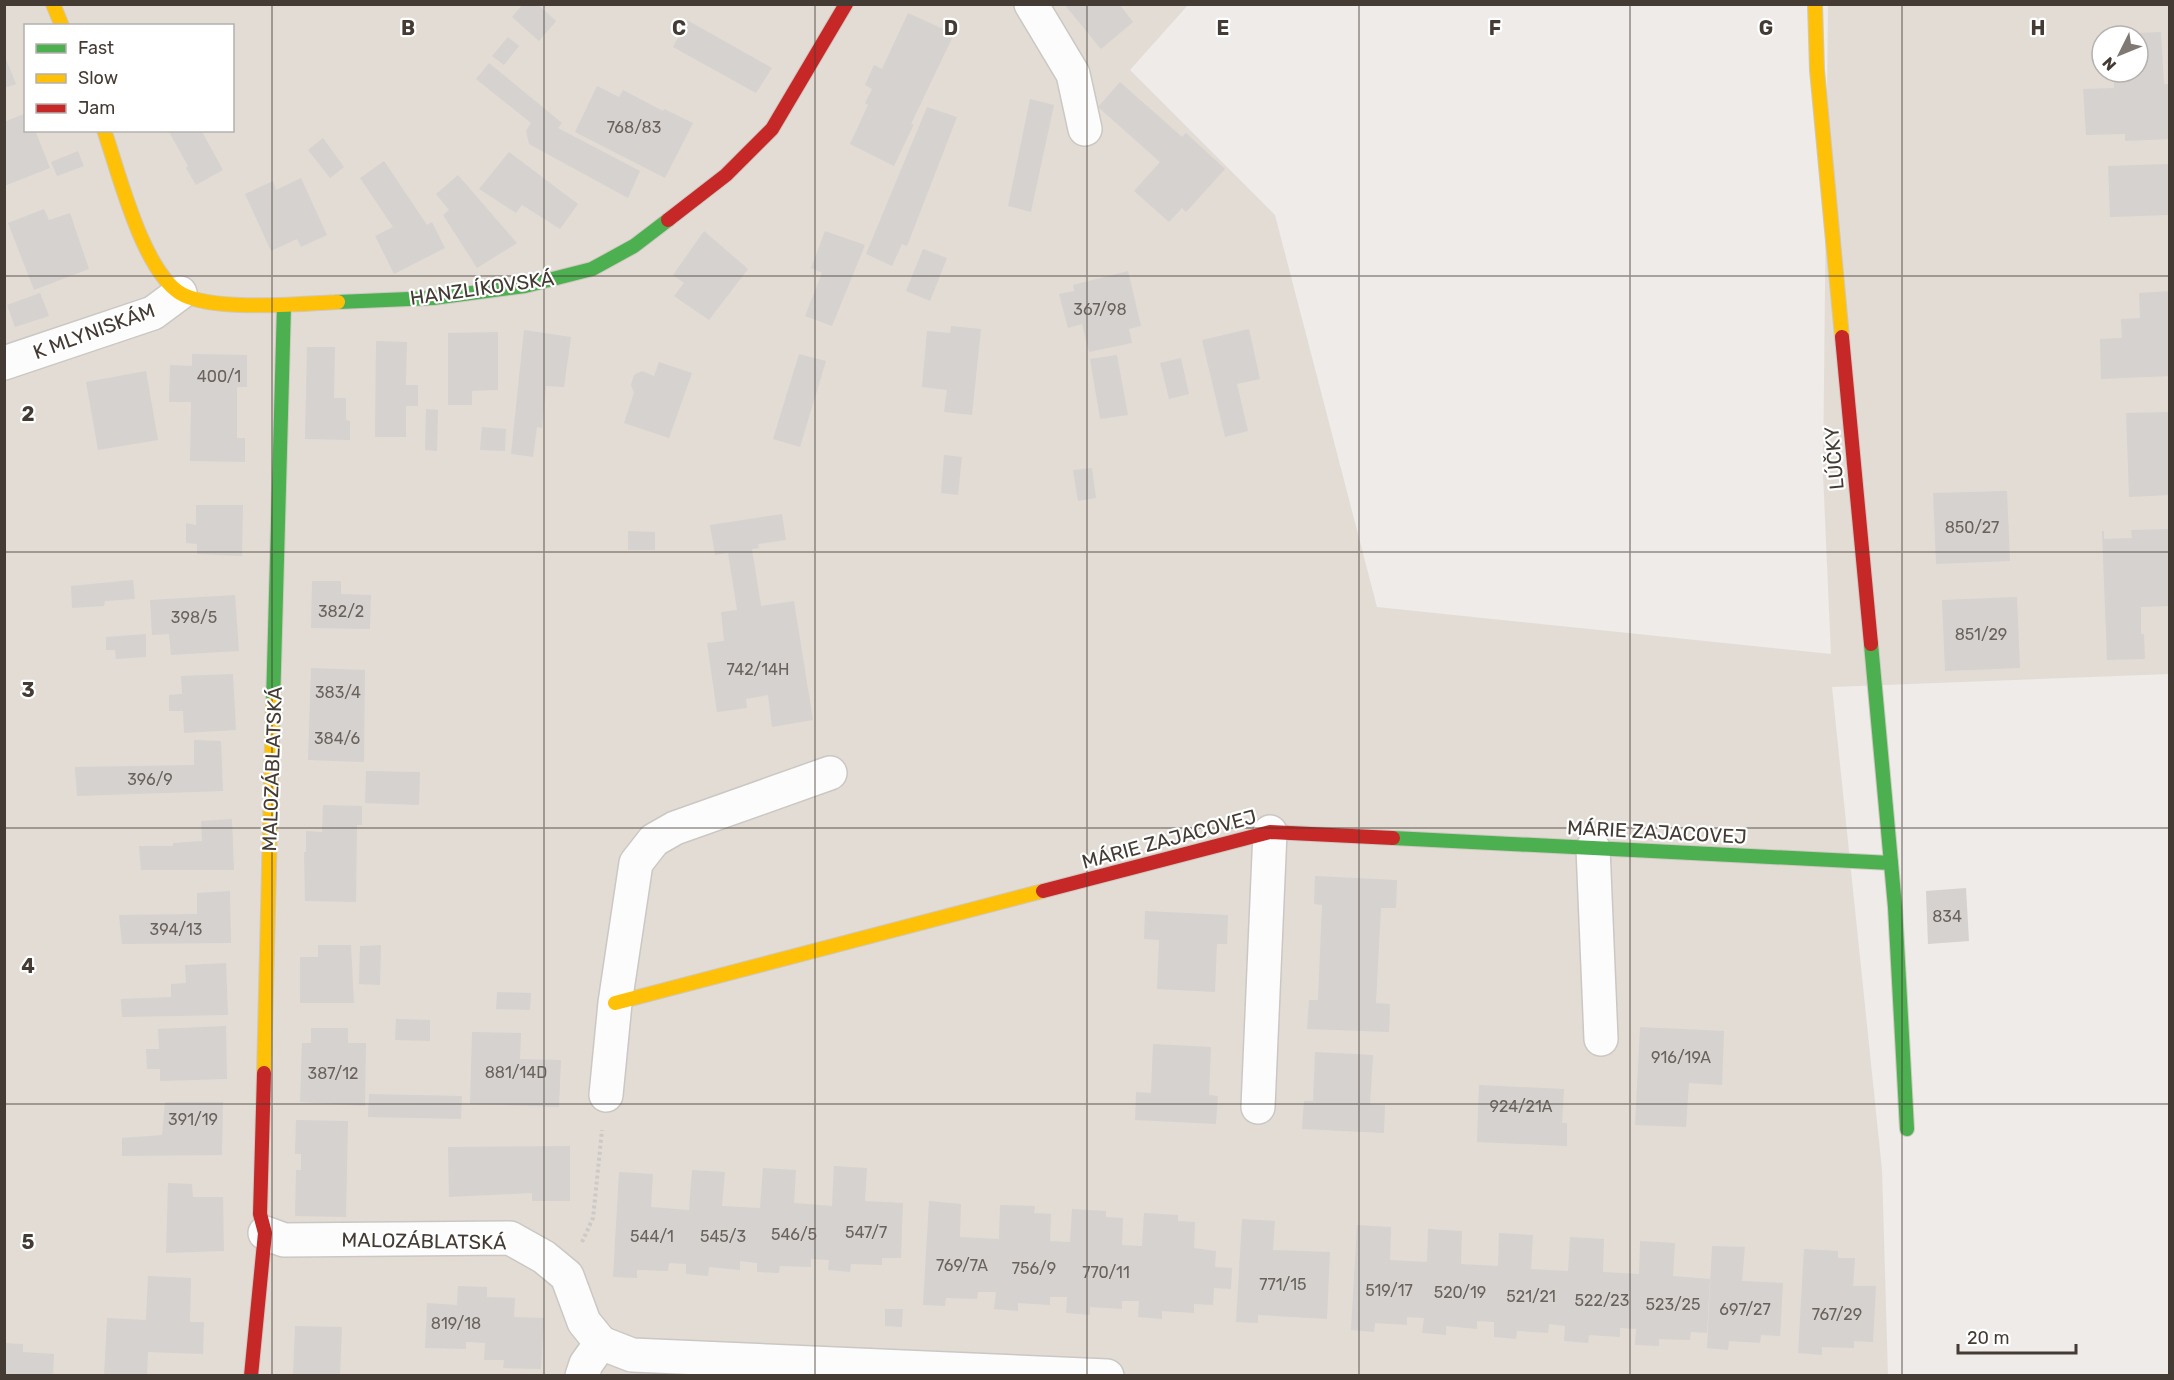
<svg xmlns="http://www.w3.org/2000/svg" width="2174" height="1380" font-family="Rubik,sans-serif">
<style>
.residential{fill:#e3dcd5;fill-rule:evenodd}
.building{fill:#d6d2cf}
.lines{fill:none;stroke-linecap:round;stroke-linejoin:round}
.street-casing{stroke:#cbc7c3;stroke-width:36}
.fast-casing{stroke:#cfc8c0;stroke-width:16}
.slow-casing{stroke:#cfc8c0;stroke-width:16}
.jam-casing{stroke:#cfc8c0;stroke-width:16}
.path{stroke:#cdc9c6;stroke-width:4;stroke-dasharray:3 3;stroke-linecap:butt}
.street{stroke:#fcfcfc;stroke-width:33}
.fast{stroke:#4caf50;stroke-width:14}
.slow{stroke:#ffc107;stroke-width:14}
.jam{stroke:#c62828;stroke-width:14}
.grid{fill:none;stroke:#443b34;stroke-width:1.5;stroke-opacity:0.55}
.labels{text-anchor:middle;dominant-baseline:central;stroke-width:4.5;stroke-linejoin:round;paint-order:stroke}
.number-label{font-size:16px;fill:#6a625c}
.street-label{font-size:20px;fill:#443b34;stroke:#fff}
.grid-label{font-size:20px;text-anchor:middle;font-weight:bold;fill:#443b34;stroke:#fff;stroke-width:4.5;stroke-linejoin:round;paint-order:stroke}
</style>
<rect width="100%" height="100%" fill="#eeebe8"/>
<!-- residential -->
<path class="residential" d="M5 5H1188L1130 70 1275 215 1377 607 1831 654 1823 474 1828 5H2169V674L1832 687 1882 1170 1888 1375 5 1376ZM26 26H232V130H26ZM2102 36H2138V72H2102Z"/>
<!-- building -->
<g class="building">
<polygon points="523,4 537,4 556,21 539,41 512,17"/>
<polygon points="1064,4 1119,4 1133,22 1101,49"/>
<polygon points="908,13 954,34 911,124 914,124 894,166 850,144 868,105 865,103 872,89 865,85 874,65 882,69"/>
<polygon points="687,20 772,68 756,93 673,47"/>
<polygon points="2161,32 2164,84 2170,84 2170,139 2125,141 2125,134 2086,135 2083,89 2114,88 2113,72 2138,72 2138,36 2108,36 2108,34"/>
<polygon points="508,37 519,46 504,65 492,56"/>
<polygon points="4,54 16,84 4,88"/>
<polygon points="489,63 562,123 558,128 640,171 628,198 529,144 526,131 531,123 476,79"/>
<polygon points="1120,82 1182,137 1186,133 1225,169 1186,212 1182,208 1169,222 1134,191 1160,162 1098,107"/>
<polygon points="597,86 619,97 623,90 663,111 664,109 693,123 665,178 575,132"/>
<polygon points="1030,99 1054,105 1031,212 1008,206"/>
<polygon points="927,107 957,117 907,246 902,244 892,266 866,254"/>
<polygon points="26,113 26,130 35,130 50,168 4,186 4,122"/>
<polygon points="168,130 201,130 223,170 196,185 186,168 188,166"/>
<polygon points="323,138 344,167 330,178 308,150"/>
<polygon points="78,151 84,166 57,176 51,162"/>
<polygon points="509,152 578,204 560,229 522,205 516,213 479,189"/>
<polygon points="384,161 427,225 432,222 445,248 394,274 375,236 393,227 360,178"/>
<polygon points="2170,164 2170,215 2110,217 2108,166"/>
<polygon points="458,175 517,243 477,268 443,215 449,210 436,194"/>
<polygon points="301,178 327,235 301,247 297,239 271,251 245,194 273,181 276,190"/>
<polygon points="44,209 49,220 70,213 89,269 34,290 8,223"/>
<polygon points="704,231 748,269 709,320 674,296 684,283 673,275"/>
<polygon points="825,231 865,245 832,326 805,316 822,273 811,268"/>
<polygon points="923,249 947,258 930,301 906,291"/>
<polygon points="1128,271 1141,326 1129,329 1132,343 1089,352 1082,324 1068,328 1059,294 1074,291 1073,285"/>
<polygon points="2170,291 2170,376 2101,379 2100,339 2122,338 2121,319 2140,318 2139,293"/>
<polygon points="40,293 49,316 15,327 7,305"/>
<polygon points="951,326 981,329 972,415 944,412 947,390 922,387 927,331 950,333"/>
<polygon points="1249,329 1260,379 1237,384 1248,431 1225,437 1202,340"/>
<polygon points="524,330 571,337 564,387 546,386 542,428 537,427 533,457 511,454"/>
<polygon points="498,332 498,390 472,391 472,405 448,405 448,333"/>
<polygon points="376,341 407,342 406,385 418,385 418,406 406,406 406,437 375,437"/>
<polygon points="307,347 335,347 334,398 346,398 346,420 350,421 350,440 305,439"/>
<polygon points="192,354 247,355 247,387 237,387 237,438 245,438 245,462 190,461 191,402 169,402 170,365 192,366"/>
<polygon points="799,354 826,361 800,447 773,439"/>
<polygon points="1117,355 1128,415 1100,419 1090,359"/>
<polygon points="1181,358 1189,394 1169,399 1160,363"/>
<polygon points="659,362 692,373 669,438 624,423 634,393 631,385 634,375 642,371 654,376"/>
<polygon points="146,371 158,440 98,450 86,382"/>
<polygon points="426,409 438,410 437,451 425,450"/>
<polygon points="2170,412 2170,495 2129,497 2126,413"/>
<polygon points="482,427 506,429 505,451 480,450"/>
<polygon points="944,455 962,457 958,495 941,493"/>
<polygon points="1092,468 1096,498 1078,501 1073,470"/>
<polygon points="2007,491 2010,561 1936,564 1933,493"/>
<polygon points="196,505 243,505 242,556 197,554 197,544 186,543 186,523 196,525"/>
<polygon points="782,514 786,540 758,544 759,548 752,549 761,606 794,601 813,720 772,727 768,695 746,699 747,708 717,712 707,643 724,641 721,612 737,610 728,553 715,555 710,525"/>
<polygon points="2170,529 2170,606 2141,607 2141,634 2144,634 2145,659 2107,660 2102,531 2104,531 2104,539 2132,538 2131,530"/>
<polygon points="628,531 655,532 655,550 628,550"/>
<polygon points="133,580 135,599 105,601 104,606 72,608 71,586"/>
<polygon points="312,581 341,581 341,594 371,595 370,629 311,628"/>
<polygon points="235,595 239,651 171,655 169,634 152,635 150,600"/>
<polygon points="2017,597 2020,668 1945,671 1942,600"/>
<polygon points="146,634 146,657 116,659 115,650 106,650 106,637"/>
<polygon points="311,668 365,670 364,762 308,760"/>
<polygon points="233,674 236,730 184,733 183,711 169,711 169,695 182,694 181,676"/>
<polygon points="194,740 221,741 223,791 77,796 75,767 194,765"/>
<polygon points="366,771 420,772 419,805 365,803"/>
<polygon points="323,805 362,806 362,825 357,825 356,902 305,901 304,852 306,852 306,831 322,832"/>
<polygon points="232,819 234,870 141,870 139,846 173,846 173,843 202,841 201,821"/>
<polygon points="1315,876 1397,880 1396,908 1381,908 1376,1003 1390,1004 1389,1032 1307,1029 1309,1000 1318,1000 1322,905 1314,904"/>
<polygon points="1966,888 1969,941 1928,944 1926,891"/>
<polygon points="230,891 231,943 122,944 119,915 197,914 197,893"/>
<polygon points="1145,911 1228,915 1227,944 1217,944 1215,992 1157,989 1159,940 1144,939"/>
<polygon points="318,945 351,945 354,1003 300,1003 300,957 318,957"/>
<polygon points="381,945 380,985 359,984 360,946"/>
<polygon points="226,963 228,1015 122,1017 121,999 171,997 171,984 186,983 185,965"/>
<polygon points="497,992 531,993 530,1010 496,1009"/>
<polygon points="396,1019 430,1020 430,1041 395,1040"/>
<polygon points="226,1026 227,1079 160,1081 160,1069 147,1069 146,1049 159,1049 158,1029"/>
<polygon points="1640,1027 1724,1031 1722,1085 1689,1083 1686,1127 1635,1125"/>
<polygon points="311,1028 348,1028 348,1043 366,1043 365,1106 300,1102 302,1043 311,1043"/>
<polygon points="472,1032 521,1033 520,1059 561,1060 559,1107 470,1104"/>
<polygon points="1153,1044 1211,1047 1209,1095 1218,1096 1216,1124 1135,1120 1136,1092 1151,1093"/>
<polygon points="1315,1052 1373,1055 1370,1104 1385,1105 1384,1133 1302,1129 1304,1101 1313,1101"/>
<polygon points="1479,1085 1564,1089 1562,1123 1567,1123 1567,1146 1477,1142"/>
<polygon points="369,1094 462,1096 461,1119 368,1117"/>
<polygon points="165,1102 223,1102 222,1155 122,1156 122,1138 162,1135"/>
<polygon points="296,1120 348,1121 346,1217 295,1216 296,1170 301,1170 301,1154 295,1154"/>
<polygon points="570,1146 570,1201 532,1201 532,1193 449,1197 448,1147"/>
<polygon points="834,1166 867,1168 865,1201 903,1203 901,1258 882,1258 882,1265 851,1264 850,1272 828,1270 829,1260 811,1259 811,1267 780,1266 779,1273 757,1272 757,1263 740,1261 740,1270 709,1267 708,1276 686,1274 686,1264 669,1263 668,1271 637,1270 637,1278 613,1277 619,1172 653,1174 651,1207 689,1210 692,1170 725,1172 722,1206 760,1208 763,1168 796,1170 794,1203 832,1206"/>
<polygon points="168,1183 192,1184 193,1197 223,1197 224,1251 166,1253"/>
<polygon points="929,1201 961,1204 960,1237 999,1239 1000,1205 1035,1206 1034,1213 1051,1214 1050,1241 1070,1242 1072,1209 1106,1211 1106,1217 1123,1218 1122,1245 1142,1246 1144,1213 1178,1215 1178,1221 1195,1222 1194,1248 1216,1251 1215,1267 1232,1268 1231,1289 1214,1288 1213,1305 1194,1304 1194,1313 1162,1311 1162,1319 1138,1317 1139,1301 1122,1301 1122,1309 1090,1307 1090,1315 1066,1313 1067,1297 1050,1297 1050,1305 1018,1303 1018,1311 994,1309 996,1292 978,1292 977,1299 946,1298 945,1306 923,1305"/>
<polygon points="1242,1219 1275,1221 1273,1250 1330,1252 1327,1319 1258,1315 1258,1323 1236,1322"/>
<polygon points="1357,1225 1391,1227 1390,1260 1427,1262 1428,1229 1462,1231 1461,1264 1498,1266 1499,1233 1533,1235 1531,1269 1568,1271 1570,1237 1604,1239 1603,1272 1639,1274 1640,1241 1675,1243 1673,1276 1710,1279 1707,1333 1691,1332 1690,1340 1659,1339 1659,1346 1635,1345 1636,1329 1620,1328 1620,1337 1589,1335 1588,1343 1564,1341 1565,1326 1549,1324 1548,1333 1517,1331 1516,1339 1494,1337 1494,1322 1477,1321 1477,1329 1446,1326 1446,1335 1422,1333 1424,1318 1407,1317 1407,1325 1375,1323 1374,1332 1351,1330"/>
<polygon points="1712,1246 1745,1247 1742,1281 1783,1283 1780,1336 1761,1335 1760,1343 1729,1341 1728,1350 1707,1348"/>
<polygon points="1804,1249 1838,1251 1838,1258 1855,1258 1853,1286 1876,1286 1873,1342 1854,1341 1854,1348 1822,1347 1822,1355 1798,1353"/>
<polygon points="148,1276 191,1278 190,1322 204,1322 203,1354 148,1352 147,1376 104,1376 107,1318 146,1320"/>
<polygon points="458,1286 487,1287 487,1297 515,1298 514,1317 544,1318 541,1369 503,1368 504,1360 484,1360 485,1343 466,1342 466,1349 425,1348 427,1303 457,1305"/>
<polygon points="885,1309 903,1309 902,1327 885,1326"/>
<polygon points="295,1326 342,1327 340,1376 293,1376"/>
<polygon points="4,1343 23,1344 23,1352 54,1354 53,1376 4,1376"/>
</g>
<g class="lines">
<!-- street casing -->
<g class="street-casing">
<g id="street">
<polyline points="1031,4 1073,74 1085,129"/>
<polyline points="4,363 153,313 180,293"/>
<polyline points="1593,848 1601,1039"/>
<polyline points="606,1095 615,1003 636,863 654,840 675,828 830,773"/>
<polyline points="1258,1107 1270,832"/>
<polyline points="265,1233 284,1240 510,1238 544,1257 567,1276 584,1322 601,1343"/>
<polyline points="601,1343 632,1355 1107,1376"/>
<polyline points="582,1376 586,1364 601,1343"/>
</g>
</g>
<!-- fast casing -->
<g class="fast-casing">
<g id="fast">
<polyline points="338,302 433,298 525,286 592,269 634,246 668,220"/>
<polyline points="1871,644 1895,907 1907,1129"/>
<polyline points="273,704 284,305"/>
<polyline points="1393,838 1891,863"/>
</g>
</g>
<!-- slow casing -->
<g class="slow-casing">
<g id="slow">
<polyline points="53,4 62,26"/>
<polyline points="1815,4 1817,70 1842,337"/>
<path d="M104 130C119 173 142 269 180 293 210 312 301 304 338 302"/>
<polyline points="615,1003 1043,891"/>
<polyline points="264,1073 273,704"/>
</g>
</g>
<!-- jam casing -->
<g class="jam-casing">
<g id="jam">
<polyline points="668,220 726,175 772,129 846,4"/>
<polyline points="1842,337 1871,644"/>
<polyline points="1043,891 1270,832 1393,838"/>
<polyline points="251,1376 265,1233 260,1214 264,1073"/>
</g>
</g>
<!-- path -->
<polyline class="path" points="582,1242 593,1218 602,1130"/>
<!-- street -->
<use href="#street" class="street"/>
<!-- fast -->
<use href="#fast" class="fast"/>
<!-- slow -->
<use href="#slow" class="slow"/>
<!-- jam -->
<use href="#jam" class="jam"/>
</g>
<!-- grid -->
<path class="grid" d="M272 4V1376M544 4V1376M815 4V1376M1087 4V1376M1359 4V1376M1630 4V1376M1902 4V1376M4 276H2170M4 552H2170M4 828H2170M4 1104H2170"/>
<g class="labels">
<!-- number labels -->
<g class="number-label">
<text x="634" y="127">768/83</text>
<text x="1100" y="309">367/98</text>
<text x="219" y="376">400/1</text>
<text x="1972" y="527">850/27</text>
<text x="341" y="611">382/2</text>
<text x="194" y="617">398/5</text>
<text x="1981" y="634">851/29</text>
<text x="758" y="669">742/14H</text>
<text x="338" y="692">383/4</text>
<text x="337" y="738">384/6</text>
<text x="150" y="779">396/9</text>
<text x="1947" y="916">834</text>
<text x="176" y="929">394/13</text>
<text x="1681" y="1057">916/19A</text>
<text x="516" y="1072">881/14D</text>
<text x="333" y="1073">387/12</text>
<text x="1521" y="1106">924/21A</text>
<text x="193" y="1119">391/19</text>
<text x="866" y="1232">547/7</text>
<text x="794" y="1234">546/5</text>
<text x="652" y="1236">544/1</text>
<text x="723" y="1236">545/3</text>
<text x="962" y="1265">769/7A</text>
<text x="1034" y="1268">756/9</text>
<text x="1106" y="1272">770/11</text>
<text x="1283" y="1284">771/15</text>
<text x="1389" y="1290">519/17</text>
<text x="1460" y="1292">520/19</text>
<text x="1531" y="1296">521/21</text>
<text x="1602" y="1300">522/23</text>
<text x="1673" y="1304">523/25</text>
<text x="1745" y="1309">697/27</text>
<text x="1837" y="1314">767/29</text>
<text x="456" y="1323">819/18</text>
</g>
<!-- street labels -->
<g class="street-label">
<text transform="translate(482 288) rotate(-8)">HANZLÍKOVSKÁ</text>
<text transform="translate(94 331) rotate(-20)">K MLYNISKÁM</text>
<text transform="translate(1834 458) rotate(-95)">LÚČKY</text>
<text transform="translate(272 769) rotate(-88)">MALOZÁBLATSKÁ</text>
<text transform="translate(1657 832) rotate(3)">MÁRIE ZAJACOVEJ</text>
<text transform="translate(1169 839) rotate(-15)">MÁRIE ZAJACOVEJ</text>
<text transform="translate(424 1241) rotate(1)">MALOZÁBLATSKÁ</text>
</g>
</g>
<g class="grid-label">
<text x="408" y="35">B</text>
<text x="679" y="35">C</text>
<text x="951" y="35">D</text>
<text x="1223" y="35">E</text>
<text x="1495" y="35">F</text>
<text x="1766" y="35">G</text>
<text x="2038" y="35">H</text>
<text x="28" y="421">2</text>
<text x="28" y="697">3</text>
<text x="28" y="973">4</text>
<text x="28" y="1249">5</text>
</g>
<!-- border -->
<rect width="2174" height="1380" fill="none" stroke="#443b34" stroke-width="12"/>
<!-- legend -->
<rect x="24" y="24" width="210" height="108" fill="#ffffff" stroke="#b4b1ae" stroke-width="1.5"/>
<rect x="36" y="44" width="30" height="9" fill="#4caf50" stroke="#b4b1ae" stroke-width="1.5"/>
<text x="78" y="54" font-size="18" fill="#443b34">Fast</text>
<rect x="36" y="74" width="30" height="9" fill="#ffc107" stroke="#b4b1ae" stroke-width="1.5"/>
<text x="78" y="84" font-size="18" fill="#443b34">Slow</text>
<rect x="36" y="104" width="30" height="9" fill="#c62828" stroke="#b4b1ae" stroke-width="1.5"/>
<text x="78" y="114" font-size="18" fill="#443b34">Jam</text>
<!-- north arrow -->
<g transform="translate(2120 54) rotate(227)"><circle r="28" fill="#ffffff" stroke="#b4b1ae" stroke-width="1.5"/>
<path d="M0-4.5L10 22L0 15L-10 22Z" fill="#807973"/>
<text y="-9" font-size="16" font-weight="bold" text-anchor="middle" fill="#443b34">N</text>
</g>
<!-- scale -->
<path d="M1958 1344v9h118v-9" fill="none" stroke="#443b34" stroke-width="3"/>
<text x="1967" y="1344" font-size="18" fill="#443b34" stroke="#ffffff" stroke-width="4.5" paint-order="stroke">20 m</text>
</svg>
